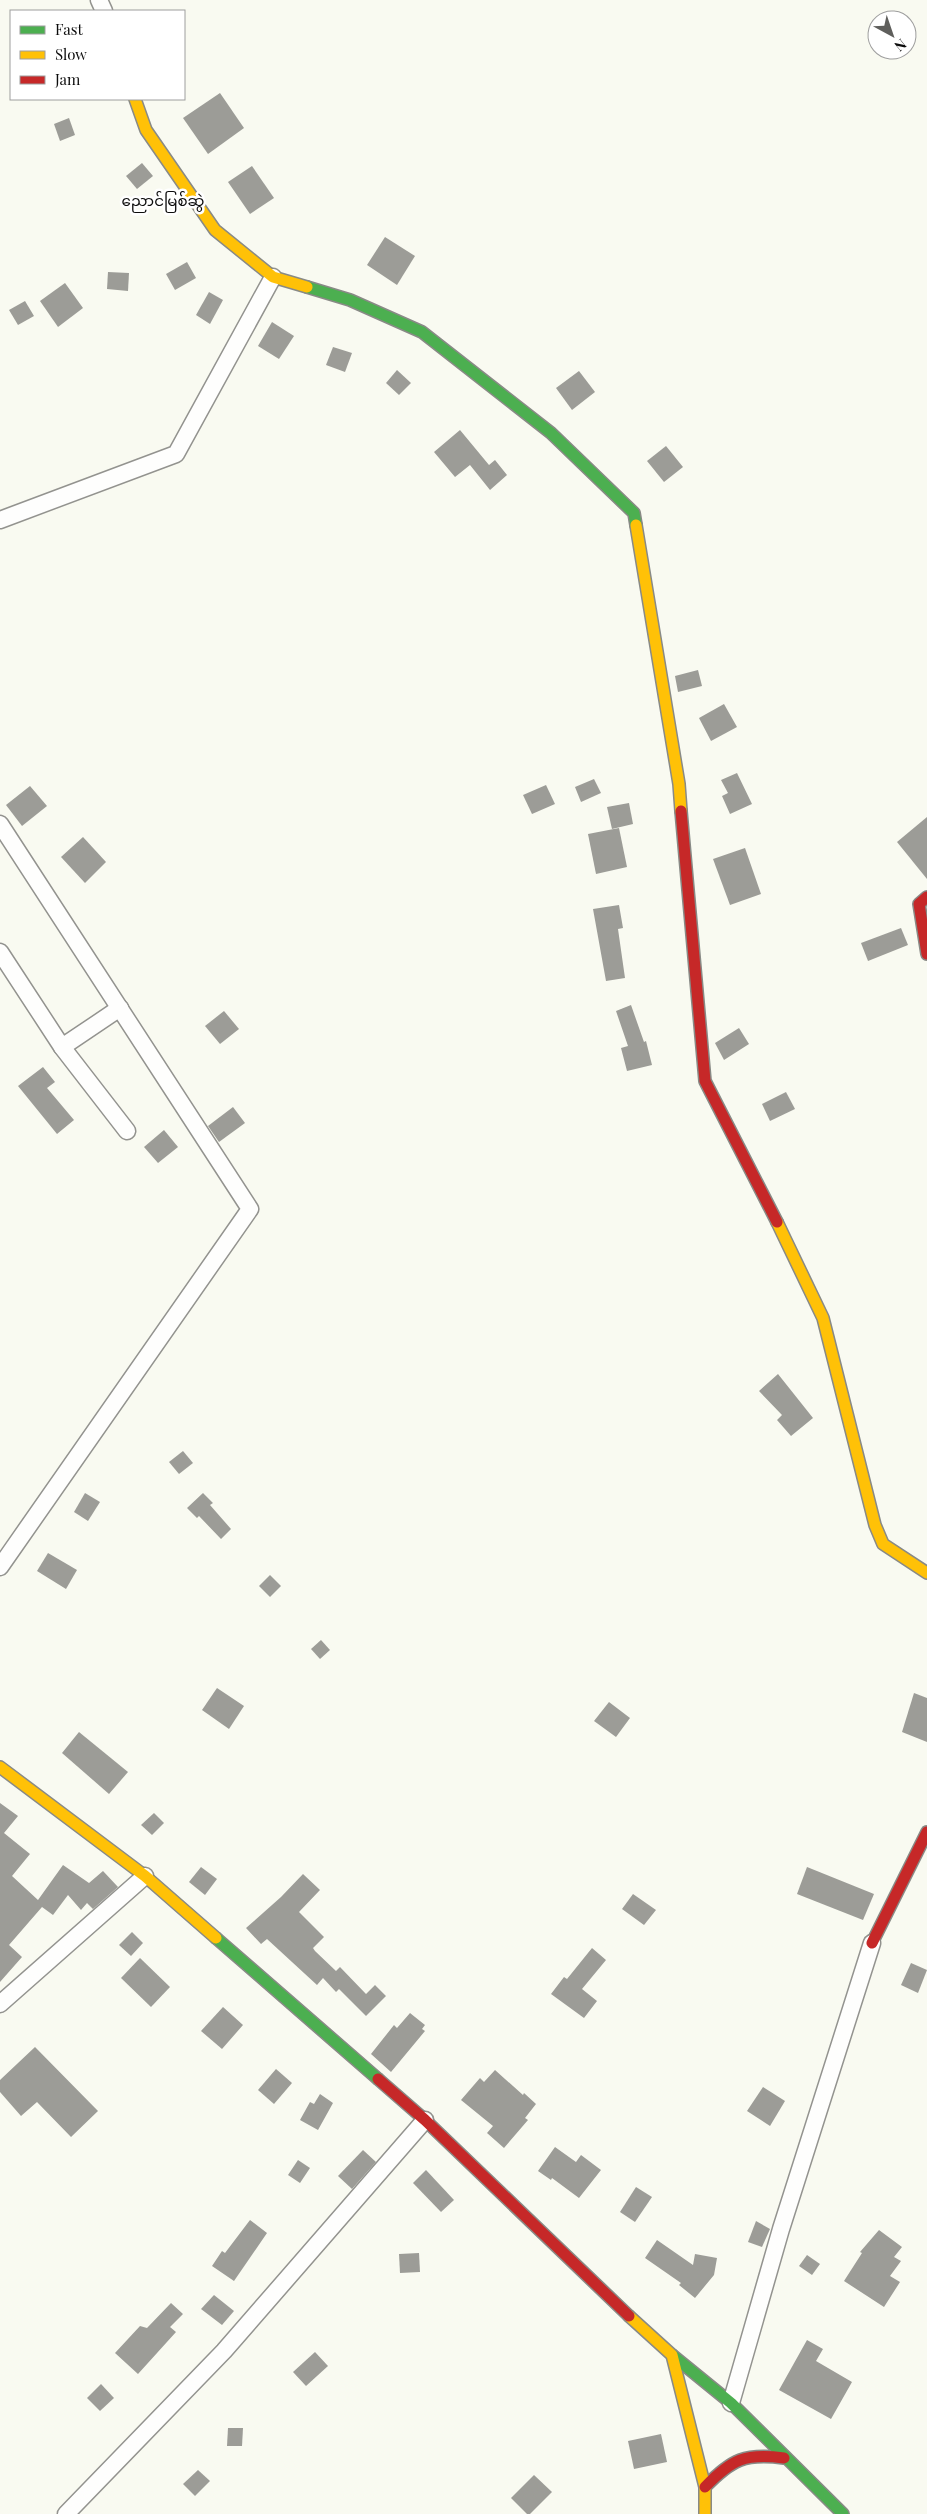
<svg xmlns="http://www.w3.org/2000/svg" width="927" height="2514" viewBox="0 0 927 2514" font-family="'Playfair Display','Noto Sans Myanmar',serif">
<rect width="100%" height="100%" fill="#f9faf1"/>
<g fill="#9c9c97">
<polygon points="220,93 244,128 208,154 183,118"/>
<polygon points="69,118 75,135 60,141 54,124"/>
<polygon points="142,163 153,176 137,189 126,176"/>
<polygon points="252,166 274,198 250,214 228,182"/>
<polygon points="385,237 415,256 397,285 367,265"/>
<polygon points="187,262 196,278 175,290 166,274"/>
<polygon points="108,272 129,273 128,291 107,289"/>
<polygon points="65,283 83,308 58,327 40,301"/>
<polygon points="209,292 223,300 210,324 196,315"/>
<polygon points="25,301 34,316 18,325 9,310"/>
<polygon points="272,322 294,336 279,359 258,346"/>
<polygon points="333,347 352,353 345,372 326,365"/>
<polygon points="397,370 411,383 399,395 386,383"/>
<polygon points="579,371 595,392 572,410 556,388"/>
<polygon points="460,430 489,465 495,460 507,475 490,490 470,465 455,477 434,452"/>
<polygon points="666,446 683,467 664,482 647,461"/>
<polygon points="698,670 702,686 678,692 675,676"/>
<polygon points="724,704 737,727 711,741 699,718"/>
<polygon points="737,773 752,804 730,814 722,796 728,793 721,780"/>
<polygon points="594,779 601,793 581,802 575,787"/>
<polygon points="546,785 555,804 532,814 523,795"/>
<polygon points="30,786 47,806 22,826 6,805"/>
<polygon points="629,803 633,824 612,829 607,807"/>
<polygon points="927,817 927,879 897,842"/>
<polygon points="619,828 627,867 596,874 588,834"/>
<polygon points="83,837 106,862 85,883 61,857"/>
<polygon points="745,848 761,894 730,905 713,859"/>
<polygon points="619,905 623,928 618,929 625,978 606,981 593,909"/>
<polygon points="901,928 908,945 868,961 861,943"/>
<polygon points="631,1005 644,1042 646,1041 652,1065 627,1071 621,1048 628,1046 616,1011"/>
<polygon points="224,1011 239,1029 220,1044 205,1026"/>
<polygon points="739,1028 749,1044 724,1060 715,1043"/>
<polygon points="43,1067 55,1082 47,1088 74,1120 57,1134 18,1086"/>
<polygon points="786,1092 795,1109 770,1121 762,1104"/>
<polygon points="233,1107 245,1123 219,1142 208,1126"/>
<polygon points="164,1130 178,1147 158,1163 144,1147"/>
<polygon points="778,1374 813,1418 791,1436 777,1420 782,1415 759,1391"/>
<polygon points="183,1451 193,1463 179,1474 169,1462"/>
<polygon points="85,1493 100,1502 88,1521 74,1512"/>
<polygon points="203,1493 213,1503 210,1505 231,1529 221,1539 199,1516 197,1518 187,1508"/>
<polygon points="48,1553 77,1570 66,1589 37,1571"/>
<polygon points="270,1575 281,1586 270,1597 259,1586"/>
<polygon points="321,1640 330,1650 320,1659 311,1649"/>
<polygon points="217,1688 244,1706 229,1729 202,1710"/>
<polygon points="914,1693 927,1698 927,1742 902,1732"/>
<polygon points="609,1702 630,1718 616,1737 594,1721"/>
<polygon points="79,1732 128,1772 109,1794 62,1753"/>
<polygon points="0,1803 18,1816 4,1833 30,1854 12,1876 38,1900 63,1865 89,1883 103,1871 118,1887 93,1909 87,1903 81,1910 68,1895 53,1915 42,1907 9,1945 22,1957 0,1982"/>
<polygon points="154,1813 164,1823 152,1835 141,1825"/>
<polygon points="201,1867 217,1879 205,1895 189,1882"/>
<polygon points="807,1867 874,1894 863,1920 797,1894"/>
<polygon points="303,1874 320,1890 299,1912 324,1937 313,1948 315,1951 336,1971 340,1967 366,1994 375,1985 386,1996 366,2016 339,1989 336,1992 323,1978 317,1985 267,1939 261,1944 246,1928 281,1897"/>
<polygon points="633,1894 656,1910 644,1925 622,1909"/>
<polygon points="132,1932 143,1943 131,1956 119,1945"/>
<polygon points="592,1948 606,1960 582,1989 597,2001 584,2018 551,1994 564,1977 567,1979"/>
<polygon points="140,1958 170,1987 151,2007 121,1978"/>
<polygon points="911,1963 927,1970 918,1993 901,1985"/>
<polygon points="223,2007 243,2025 222,2049 201,2031"/>
<polygon points="410,2013 425,2025 422,2029 425,2031 391,2072 371,2054 394,2025 397,2028"/>
<polygon points="35,2047 98,2111 71,2137 37,2102 21,2116 0,2092 0,2080"/>
<polygon points="276,2069 292,2083 274,2104 258,2090"/>
<polygon points="495,2070 523,2095 524,2093 536,2104 525,2118 528,2120 504,2148 487,2133 493,2126 461,2100 480,2078 484,2082"/>
<polygon points="763,2087 785,2101 770,2126 747,2111"/>
<polygon points="320,2094 333,2103 318,2130 300,2120 310,2102 314,2104"/>
<polygon points="555,2147 576,2162 581,2155 601,2170 579,2198 552,2178 551,2180 538,2171"/>
<polygon points="363,2150 376,2162 352,2189 338,2176"/>
<polygon points="298,2160 310,2168 300,2183 288,2175"/>
<polygon points="426,2170 454,2200 441,2212 413,2183"/>
<polygon points="636,2187 652,2197 635,2222 620,2212"/>
<polygon points="250,2220 267,2233 234,2281 212,2266 222,2251 225,2253"/>
<polygon points="756,2221 770,2229 762,2247 748,2242"/>
<polygon points="879,2230 902,2247 894,2257 901,2261 890,2276 900,2282 884,2307 844,2281 862,2253 860,2252"/>
<polygon points="657,2240 693,2265 695,2254 717,2258 714,2275 695,2298 679,2285 681,2283 645,2258"/>
<polygon points="419,2253 420,2272 400,2273 399,2254"/>
<polygon points="807,2255 820,2264 812,2275 799,2266"/>
<polygon points="214,2295 234,2311 222,2325 201,2309"/>
<polygon points="171,2303 183,2314 170,2327 176,2332 138,2374 115,2353 140,2326 147,2328"/>
<polygon points="807,2340 823,2349 816,2361 852,2382 831,2419 779,2390"/>
<polygon points="315,2352 328,2366 306,2386 293,2372"/>
<polygon points="101,2384 114,2398 100,2411 87,2398"/>
<polygon points="228,2428 243,2428 242,2446 227,2446"/>
<polygon points="661,2434 667,2462 634,2469 628,2441"/>
<polygon points="198,2470 210,2481 195,2496 183,2484"/>
<polygon points="534,2475 552,2492 530,2514 527,2514 511,2498"/>
</g>
<g fill="none" stroke-linecap="round" stroke-linejoin="round">
<defs>
<g id="street">
<polyline points="99,0 104,11"/>
<polyline points="0,520 176,454 273,277"/>
<polyline points="0,824 250,1209 0,1567"/>
<polyline points="0,952 62,1047 127,1131"/>
<polyline points="62,1047 120,1008"/>
<polyline points="0,2004 145,1876"/>
<polyline points="731,2403 781,2229 872,1943"/>
<polyline points="66,2514 224,2351 425,2120"/>
</g>
<g id="fast">
<polyline points="307,287 350,300 422,332 551,433 634,513 636,525"/>
<polyline points="216,1938 378,2079"/>
<polyline points="672,2355 731,2403 843,2514"/>
</g>
<g id="slow">
<polyline points="135,99 146,130 215,230 273,277 307,287"/>
<polyline points="636,525 679,784 681,811"/>
<polyline points="777,1222 823,1318 875,1525 883,1544 927,1573"/>
<polyline points="0,1767 145,1876 216,1938"/>
<polyline points="629,2316 672,2355 705,2487 705,2514"/>
</g>
<g id="jam">
<polyline points="681,811 705,1081 777,1222"/>
<polyline points="927,897 919,904 927,954"/>
<polyline points="872,1943 927,1832"/>
<polyline points="378,2079 425,2120 629,2316"/>
<path d="M705 2487C732 2459 745 2453 784 2458"/>
</g>
</defs>
<use href="#street" stroke="#93938f" stroke-width="19"/>
<use href="#fast" stroke="#898a86" stroke-width="14"/>
<use href="#slow" stroke="#898a86" stroke-width="14"/>
<use href="#jam" stroke="#898a86" stroke-width="14"/>
<use href="#street" stroke="#fefefd" stroke-width="16"/>
<use href="#fast" stroke="#4caf50" stroke-width="11"/>
<use href="#slow" stroke="#ffc107" stroke-width="11"/>
<use href="#jam" stroke="#c62828" stroke-width="11"/>
</g>
<g text-anchor="middle" stroke-width="5" stroke-linejoin="round" paint-order="stroke">
<g font-size="15" fill="#0c0c0c" stroke="#fff">
<text x="163" y="206">ညောင်မြစ်ဆွဲ</text>
</g>
</g>
<rect x="10" y="10" width="175" height="90" fill="#ffffff" stroke="#9e9e9e"/>
<rect x="20" y="26" width="25" height="8" fill="#4caf50" stroke="#9e9e9e"/>
<text x="55" y="35" font-size="15" fill="#0c0c0c">Fast</text>
<rect x="20" y="51" width="25" height="8" fill="#ffc107" stroke="#9e9e9e"/>
<text x="55" y="60" font-size="15" fill="#0c0c0c">Slow</text>
<rect x="20" y="76" width="25" height="8" fill="#c62828" stroke="#9e9e9e"/>
<text x="55" y="85" font-size="15" fill="#0c0c0c">Jam</text>
<g transform="translate(892 35) rotate(140)"><circle r="24" fill="#ffffff" stroke="#9e9e9e"/>
<path d="M0-4L9 19L0 12L-9 19Z" fill="#5f5f5c"/>
<text y="-8" font-size="14" font-weight="bold" text-anchor="middle" fill="#0c0c0c">N</text>
</g>
</svg>
